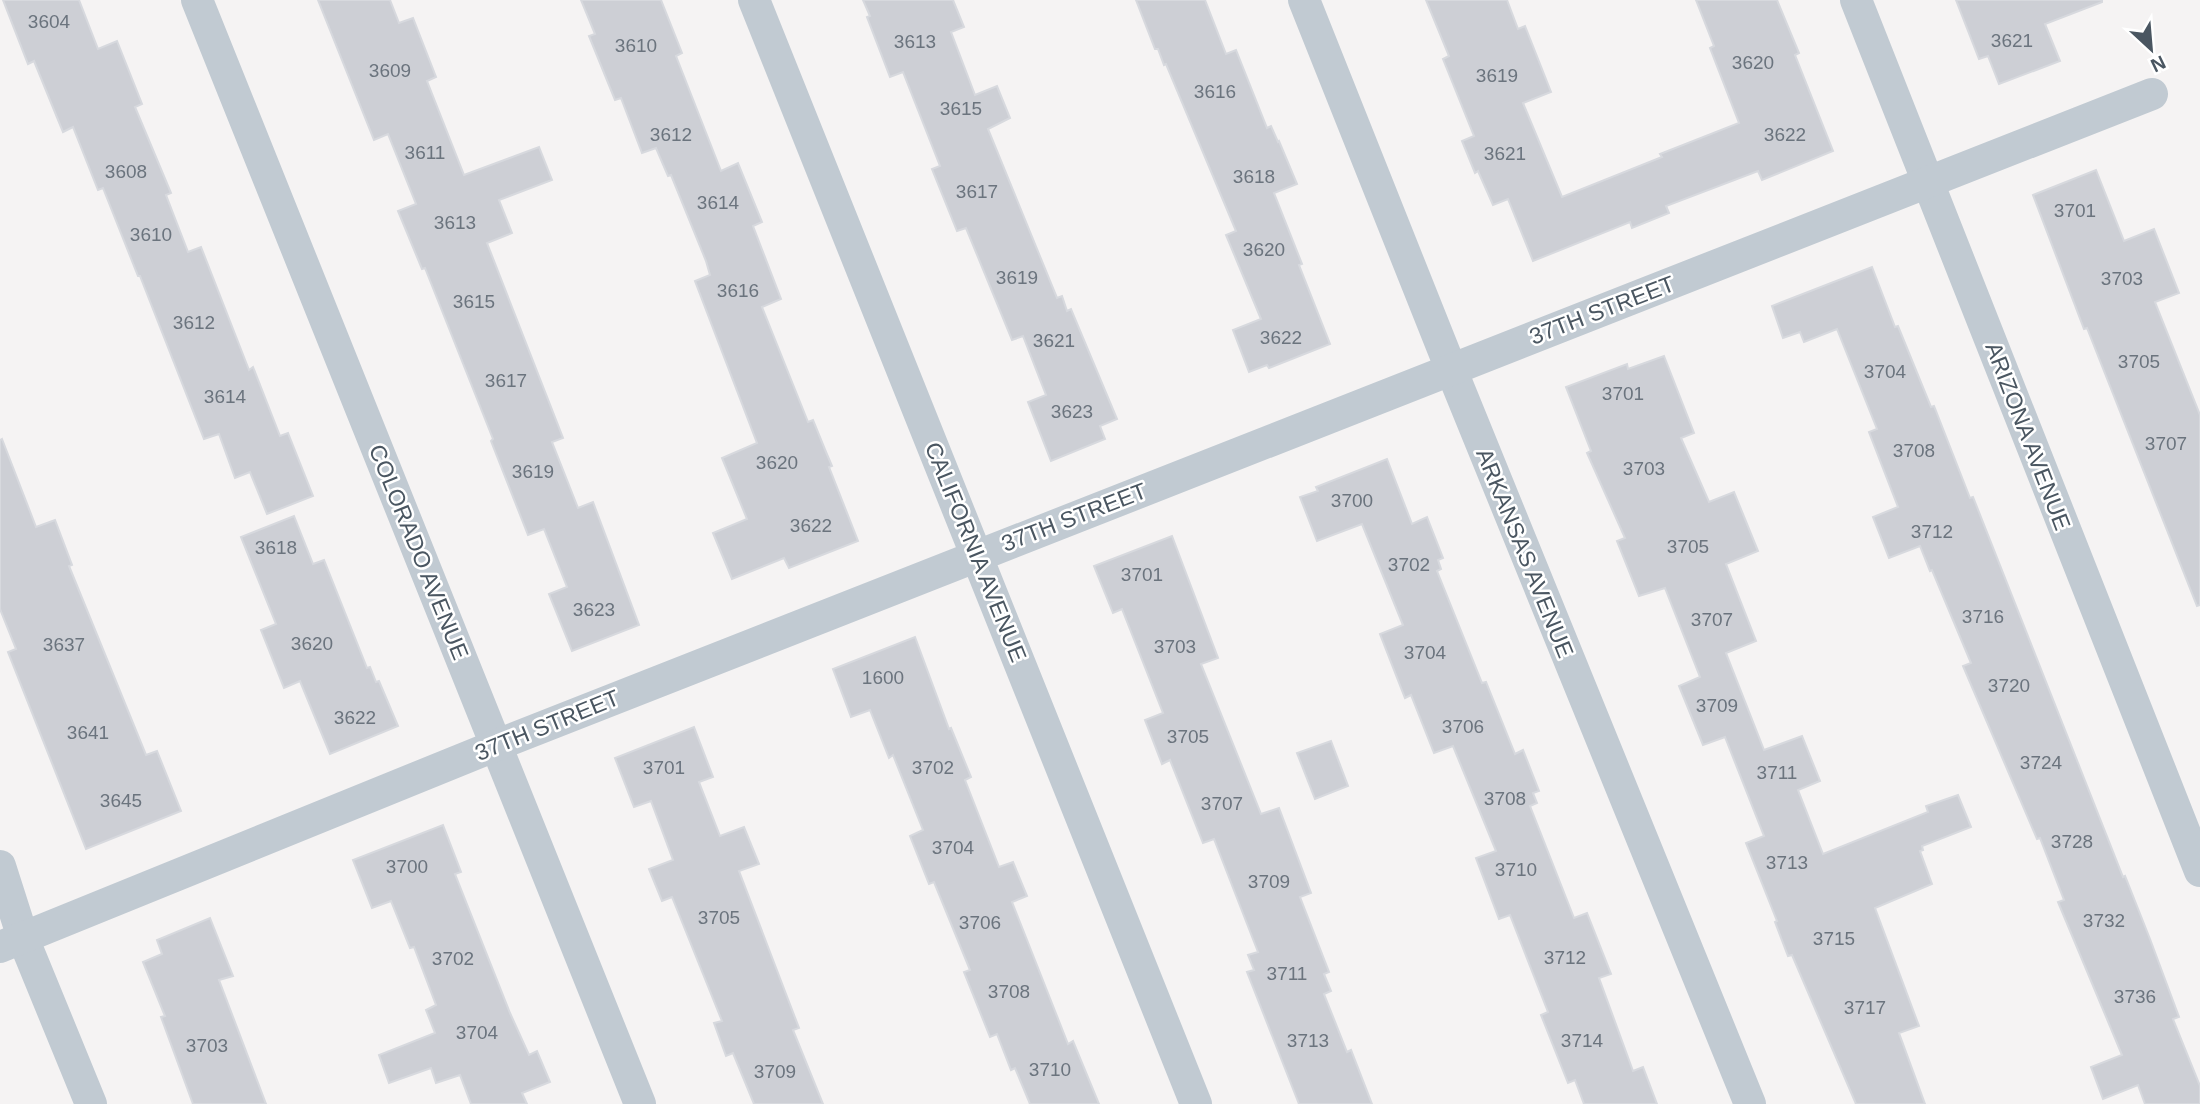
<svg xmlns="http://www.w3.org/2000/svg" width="2200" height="1104" viewBox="0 0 2200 1104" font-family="Helvetica,sans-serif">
<rect width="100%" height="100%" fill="#f5f3f3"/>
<g fill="#cdcfd5" stroke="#d7d9de" stroke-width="2">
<polygon points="3,0 79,0 98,49 117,41 142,104 135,107 171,193 166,195 188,252 201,247 249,370 253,367 280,436 288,433 313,496 267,514 250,472 235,478 219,434 204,439 140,276 138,276 103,188 98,190 73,127 63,132 34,61 28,64"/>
<polygon points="318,0 390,0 399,23 413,18 436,77 427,81 464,175 539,147 552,180 499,200 512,233 487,243 563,438 552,442 578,508 593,502 639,625 572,651 549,594 567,587 544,529 528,535 491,441 493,439 425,268 422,269 398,211 416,204 388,134 374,140"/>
<polygon points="581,0 661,0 682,53 676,56 721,171 738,163 762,222 753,226 781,299 762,307 808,422 813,420 826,452 832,466 829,467 858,541 789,568 784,558 732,579 713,533 747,519 722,458 757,443 695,281 710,275 706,261 671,175 668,176 656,148 642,153 621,98 615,100 589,36 595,34"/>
<polygon points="863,0 953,0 964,27 951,32 975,95 997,86 1010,118 988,129 1057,298 1062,296 1067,311 1071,309 1117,419 1100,426 1105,439 1051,461 1028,402 1046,395 1023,336 1012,340 966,228 957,231 932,169 940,166 903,72 890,77 867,17 870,16"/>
<polygon points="1136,0 1205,0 1226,54 1236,50 1267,128 1271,126 1278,142 1279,141 1297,184 1274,193 1302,264 1299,265 1330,344 1269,368 1267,365 1249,372 1233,330 1261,319 1226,235 1236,231 1166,64 1164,65 1158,49 1155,49"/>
<polygon points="1426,0 1507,0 1518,29 1525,26 1551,92 1523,103 1562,197 1662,157 1660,154 1739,123 1710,48 1714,46 1696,0 1777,0 1799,53 1795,55 1833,151 1762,180 1758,171 1666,206 1669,213 1632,228 1630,222 1533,261 1508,199 1493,205 1478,171 1475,173 1462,141 1474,136 1443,59 1449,56"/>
<polygon points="1956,0 2102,0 2102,2 2045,24 2060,61 1999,84 1988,56 1979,59"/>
<polygon points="2096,170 2124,241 2154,229 2179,293 2155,302 2200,415 2200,605 2197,606 2087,328 2084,329 2033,195"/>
<polygon points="1872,267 1895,327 1898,326 1931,407 1934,406 1970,498 1973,497 2123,877 2125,876 2150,939 2179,1017 2173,1019 2200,1086 2200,1104 2145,1104 2138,1085 2103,1099 2091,1067 2122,1055 2058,902 2064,900 2040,838 2037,839 1963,666 1971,663 1932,570 1930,571 1920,546 1889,558 1873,517 1898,507 1869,432 1877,429 1837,329 1804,342 1800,332 1783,338 1772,306"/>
<polygon points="1664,356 1694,433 1681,438 1709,502 1734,492 1758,551 1726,564 1756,641 1726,653 1764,750 1802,736 1820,781 1798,790 1823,854 1928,812 1926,806 1958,795 1971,827 1922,846 1923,850 1920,851 1932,884 1875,908 1919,1026 1899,1033 1925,1104 1856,1104 1792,955 1788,956 1775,922 1777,921 1746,843 1764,836 1725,737 1703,745 1679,686 1700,677 1665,588 1639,596 1617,541 1625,538 1587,453 1591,451 1566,387 1627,364 1628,369"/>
<polygon points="2,439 36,527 55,520 72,565 69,566 146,755 157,751 181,811 86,849 8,652 16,649 0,609 0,440"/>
<polygon points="1387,459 1412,524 1427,517 1443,558 1438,560 1441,569 1437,571 1482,683 1486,682 1515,754 1523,750 1539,791 1533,793 1537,803 1530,806 1574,918 1587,913 1611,974 1599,978 1633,1071 1643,1067 1657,1104 1584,1104 1575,1080 1568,1083 1541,1015 1548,1012 1510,915 1499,919 1476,858 1496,851 1453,746 1434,753 1411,695 1405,698 1380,634 1403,625 1362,524 1317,541 1300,497 1318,491 1316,487"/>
<polygon points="294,516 313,564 324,560 367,668 370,667 376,682 379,681 398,726 330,754 300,681 284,688 261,630 276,624 241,537"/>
<polygon points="1172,536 1218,658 1201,664 1261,814 1279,808 1311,893 1300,897 1329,972 1324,974 1331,991 1324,994 1347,1052 1351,1050 1372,1104 1299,1104 1247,972 1254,970 1248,955 1258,952 1214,839 1203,843 1170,760 1162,764 1145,720 1163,713 1122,609 1113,613 1094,566"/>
<polygon points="915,637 949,729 951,728 971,777 965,780 999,867 1013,862 1027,896 1012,902 1068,1044 1073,1041 1099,1104 1030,1104 1015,1068 1011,1070 997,1034 990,1037 964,972 970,970 934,882 929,884 910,836 923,830 893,755 889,758 870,710 851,717 833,669"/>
<polygon points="694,727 713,777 699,782 720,836 744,827 759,864 739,871 799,1028 793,1030 823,1104 754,1104 733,1053 726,1056 714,1023 722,1021 672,897 662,901 649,869 673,860 651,801 634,807 615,758"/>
<polygon points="1331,741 1348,786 1315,799 1297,753"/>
<polygon points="443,825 461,872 455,874 510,1013 529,1055 537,1051 550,1082 522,1093 527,1104 471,1104 460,1075 436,1083 431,1068 389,1083 379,1055 435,1033 426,1010 436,1005 414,947 410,948 391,901 372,908 353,860"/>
<polygon points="210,918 233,976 219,980 266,1104 193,1104 161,1017 165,1016 143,962 162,954 157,940"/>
</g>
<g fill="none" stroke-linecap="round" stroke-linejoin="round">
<g stroke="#c1cad2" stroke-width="32">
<polyline points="197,0 640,1104"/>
<polyline points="754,0 1196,1104"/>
<polyline points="1304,0 1451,369 1750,1104"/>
<polyline points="1856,0 2200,871"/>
<polyline points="0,866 23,938 91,1104"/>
<polyline points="0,947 497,745 2152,94"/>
</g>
</g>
<g text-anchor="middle" stroke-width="5" stroke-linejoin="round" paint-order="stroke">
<g font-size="19" fill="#6b747e">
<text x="49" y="28">3604</text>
<text x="2012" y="47">3621</text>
<text x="915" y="48">3613</text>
<text x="636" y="52">3610</text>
<text x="1753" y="69">3620</text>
<text x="390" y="77">3609</text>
<text x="1497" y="82">3619</text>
<text x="1215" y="98">3616</text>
<text x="961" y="115">3615</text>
<text x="671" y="141">3612</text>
<text x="1785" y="141">3622</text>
<text x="425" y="159">3611</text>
<text x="1505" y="160">3621</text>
<text x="126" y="178">3608</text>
<text x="1254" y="183">3618</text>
<text x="977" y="198">3617</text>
<text x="718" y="209">3614</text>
<text x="2075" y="217">3701</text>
<text x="455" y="229">3613</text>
<text x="151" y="241">3610</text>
<text x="1264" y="256">3620</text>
<text x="1017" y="284">3619</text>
<text x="2122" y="285">3703</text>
<text x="738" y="297">3616</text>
<text x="474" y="308">3615</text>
<text x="194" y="329">3612</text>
<text x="1281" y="344">3622</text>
<text x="1054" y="347">3621</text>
<text x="2139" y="368">3705</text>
<text x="1885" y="378">3704</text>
<text x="506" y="387">3617</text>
<text x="1623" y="400">3701</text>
<text x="225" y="403">3614</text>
<text x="1072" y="418">3623</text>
<text x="2166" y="450">3707</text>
<text x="1914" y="457">3708</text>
<text x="777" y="469">3620</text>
<text x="1644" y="475">3703</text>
<text x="533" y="478">3619</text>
<text x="1352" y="507">3700</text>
<text x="811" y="532">3622</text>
<text x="1932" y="538">3712</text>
<text x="1688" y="553">3705</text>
<text x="276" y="554">3618</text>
<text x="1409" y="571">3702</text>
<text x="1142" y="581">3701</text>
<text x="594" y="616">3623</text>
<text x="1983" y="623">3716</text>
<text x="1712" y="626">3707</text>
<text x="312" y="650">3620</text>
<text x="64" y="651">3637</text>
<text x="1175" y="653">3703</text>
<text x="1425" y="659">3704</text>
<text x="883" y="684">1600</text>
<text x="2009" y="692">3720</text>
<text x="1717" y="712">3709</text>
<text x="355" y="724">3622</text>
<text x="1463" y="733">3706</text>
<text x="88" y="739">3641</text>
<text x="1188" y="743">3705</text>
<text x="2041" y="769">3724</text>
<text x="664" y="774">3701</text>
<text x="933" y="774">3702</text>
<text x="1777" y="779">3711</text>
<text x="1505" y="805">3708</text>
<text x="121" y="807">3645</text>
<text x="1222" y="810">3707</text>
<text x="2072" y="848">3728</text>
<text x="953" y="854">3704</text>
<text x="1787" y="869">3713</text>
<text x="407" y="873">3700</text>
<text x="1516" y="876">3710</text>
<text x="1269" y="888">3709</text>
<text x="719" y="924">3705</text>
<text x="2104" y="927">3732</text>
<text x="980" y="929">3706</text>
<text x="1834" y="945">3715</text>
<text x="1565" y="964">3712</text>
<text x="453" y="965">3702</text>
<text x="1287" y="980">3711</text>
<text x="1009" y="998">3708</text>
<text x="2135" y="1003">3736</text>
<text x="1865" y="1014">3717</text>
<text x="477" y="1039">3704</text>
<text x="1308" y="1047">3713</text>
<text x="1582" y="1047">3714</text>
<text x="207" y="1052">3703</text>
<text x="1050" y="1076">3710</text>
<text x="775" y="1078">3709</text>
</g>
<g font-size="23" fill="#4a5661" stroke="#fff">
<text transform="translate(1602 310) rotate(-21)" y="8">37TH STREET</text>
<text transform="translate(2028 436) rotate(69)" y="8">ARIZONA AVENUE</text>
<text transform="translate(1074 517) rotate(-21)" y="8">37TH STREET</text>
<text transform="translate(419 552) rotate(68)" y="8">COLORADO AVENUE</text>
<text transform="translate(976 552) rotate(68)" y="8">CALIFORNIA AVENUE</text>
<text transform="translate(1525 553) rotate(68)" y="8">ARKANSAS AVENUE</text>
<text transform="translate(547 725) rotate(-22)" y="8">37TH STREET</text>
</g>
</g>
<g transform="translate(2151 49) rotate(154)" stroke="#ffffff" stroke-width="5" paint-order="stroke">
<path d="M0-5L12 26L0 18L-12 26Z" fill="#4a5661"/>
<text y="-10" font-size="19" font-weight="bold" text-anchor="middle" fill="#4a5661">N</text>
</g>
</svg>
